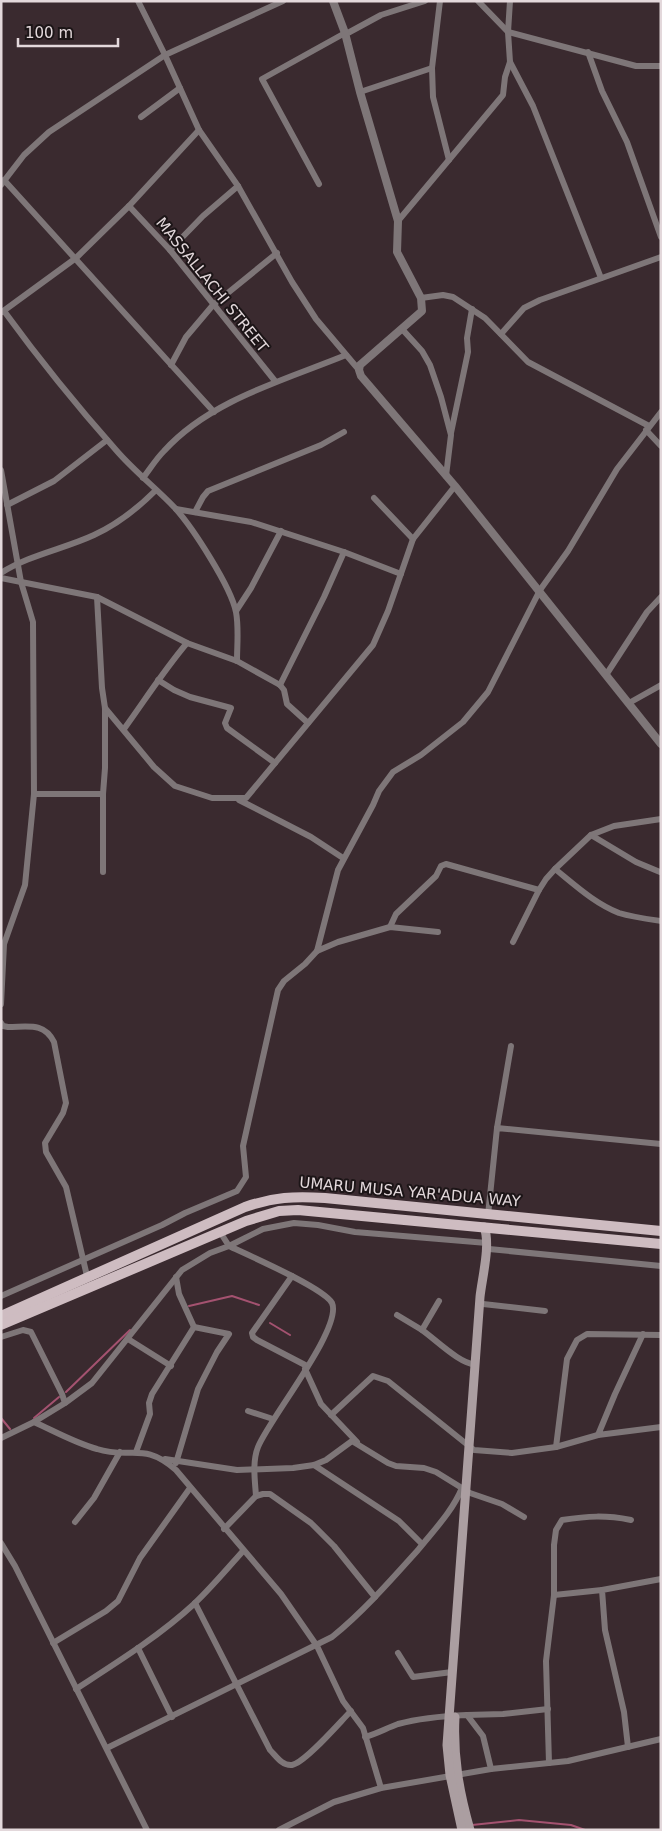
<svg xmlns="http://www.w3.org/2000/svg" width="662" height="1831" viewBox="0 0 662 1831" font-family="'DejaVu Sans',sans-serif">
<rect width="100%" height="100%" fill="#3a2a2f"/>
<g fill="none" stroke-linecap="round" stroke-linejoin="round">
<g stroke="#a45270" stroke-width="2">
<polyline points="189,1306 232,1296 259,1305"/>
<polyline points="270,1323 290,1335"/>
<polyline points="66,1392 130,1330"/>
<polyline points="1,1418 10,1429"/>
<polyline points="34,1418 59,1397"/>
<polyline points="472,1825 519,1820 571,1825 585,1830"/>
</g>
<g stroke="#7e7678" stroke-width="6">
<polyline points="138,1 165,55 199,130 238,186 292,282 316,319 359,370"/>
<polyline points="440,1 432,68 433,97 449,160"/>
<polyline points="478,1 508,32 636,66 661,66"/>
<polyline points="346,34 381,15 425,1"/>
<polyline points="588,52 602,91 627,142 661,237"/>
<polyline points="510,62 533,106 601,278"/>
<polyline points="360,92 432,68"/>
<polyline points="141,117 180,88"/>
<polyline points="4,180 214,412"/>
<polyline points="319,184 262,79 345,33"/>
<polyline points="1,185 24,155 49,132 165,55 283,1"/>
<polyline points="129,206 170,250 275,381"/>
<polyline points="398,221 503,95 505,77 510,62 508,32 510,1"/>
<polyline points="170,250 203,216 238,186"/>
<polyline points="421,298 443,295 453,297 485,318 528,362 649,426"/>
<path d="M4 311C39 359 77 406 116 450 134 471 156 488 175 508 193 528 231 587 236 612 239 628 237 645 237 661"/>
<polyline points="2,312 76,258 129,206 199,130"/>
<polyline points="402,329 422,351 430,365 441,397 451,435 446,476"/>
<polyline points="501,334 524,308 540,300 661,257"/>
<polyline points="171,365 186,337 213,305 277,253"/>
<polyline points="646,430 661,446"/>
<polyline points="451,433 468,352 467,338 472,309"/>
<polyline points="1,470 21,582 33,622 34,794 25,885 4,944 1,1004"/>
<path d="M143 478C150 469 156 459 164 451 210 400 285 380 346 355"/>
<polyline points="374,498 413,539"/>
<polyline points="7,505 54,481 107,440"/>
<polyline points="176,509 251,522 344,552 401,574"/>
<polyline points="195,512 203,497 208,491 321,445 344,432"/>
<path d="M1 573C29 555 64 549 94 535 118 524 138 508 156 490"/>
<polyline points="1,578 97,597 187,643 237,661 280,685 284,690 287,704 308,723"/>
<polyline points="97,597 102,688 105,708 105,768 103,794 103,872"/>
<polyline points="236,611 251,588 281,531"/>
<polyline points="606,675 647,612 661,597"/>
<polyline points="158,680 174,690 190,697 231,708 225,723 227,728 275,763"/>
<polyline points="280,685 324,597 344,552"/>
<polyline points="629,703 661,685"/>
<polyline points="105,708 154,767 175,786 212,798 246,798 373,645 388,611 413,539 455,486"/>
<path d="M124 729C145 700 164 670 187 643"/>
<polyline points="34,794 103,794"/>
<polyline points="239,800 311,837 343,858"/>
<polyline points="591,835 636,862 660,872"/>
<path d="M555 869C575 885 594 903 619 913 632 917 647 919 661 921"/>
<polyline points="390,927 396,914 436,876 441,866 446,864 539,890"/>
<polyline points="513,942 539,890 546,879 555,869 591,835 614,826 661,819"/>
<polyline points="317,951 338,942 390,927 438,932"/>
<path d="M1 1023 3 1026 8 1027C28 1027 44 1022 54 1042L66 1103 63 1113 45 1143 46 1152 66 1187 87 1276"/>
<polyline points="497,1128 511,1046"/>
<polyline points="488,1215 497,1128 661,1144"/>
<polyline points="489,1249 661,1266"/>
<polyline points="292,1276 252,1333 253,1337 257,1340 307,1366"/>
<polyline points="176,1277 179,1294 194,1327"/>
<polyline points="1,1296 162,1225 185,1213 237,1191 246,1177 243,1146 278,990 284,981 305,964 317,951 338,870 373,805 379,791 393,772 421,755 463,722 488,692 540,590 568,551 617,469 661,412"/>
<path d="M439 1301 422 1330C435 1339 462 1366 476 1364"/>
<polyline points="483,1304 545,1311"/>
<polyline points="397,1315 422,1330"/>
<polyline points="643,1334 615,1394 598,1435 661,1427"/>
<polyline points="1,1337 23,1330 31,1332 62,1394 65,1403"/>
<polyline points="128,1339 171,1366"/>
<polyline points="305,1369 321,1404 357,1442"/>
<polyline points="248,1411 273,1419"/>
<polyline points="331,1415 373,1376 388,1381 474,1450 512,1453 556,1447 598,1435"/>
<path d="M34 1422C54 1431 75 1443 97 1449 131 1460 143 1441 176 1470L281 1594 317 1646 343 1701 363 1728 381 1788"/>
<polyline points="1,1438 34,1422 65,1403 92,1383 182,1270 210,1253 229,1246 220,1232"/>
<polyline points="556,1447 567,1359 577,1340 587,1334 661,1335"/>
<polyline points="136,1452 150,1414 149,1403 152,1394 194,1327"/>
<polyline points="165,1459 237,1470 293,1468 314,1465 326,1460 352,1441 388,1463 396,1466 424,1468 436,1472 470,1493 502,1504 524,1517"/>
<polyline points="176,1463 198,1389 217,1352 229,1334 194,1327"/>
<polyline points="314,1465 399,1521 422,1544"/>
<path d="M256 1496C255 1481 252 1462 258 1447 269 1419 343 1328 332 1303 324 1288 248 1255 229 1246L263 1229 294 1223 318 1225 355 1232 487 1243"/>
<polyline points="75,1522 94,1498 120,1452"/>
<polyline points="224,1529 256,1496 263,1494 270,1494 311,1523 334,1546 375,1597"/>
<polyline points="1,1543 15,1566 147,1830"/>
<polyline points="554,1595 602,1590"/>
<path d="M195 1603 270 1750C276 1756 282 1766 292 1765 305 1763 340 1722 351 1711"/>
<polyline points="53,1643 106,1611 118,1601 140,1558 190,1488"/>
<polyline points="138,1648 172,1717"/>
<polyline points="398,1653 413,1677 452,1672"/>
<path d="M76 1689C116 1663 158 1637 194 1604 211 1588 227 1569 243 1551"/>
<polyline points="467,1715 503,1714 548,1709"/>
<polyline points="628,1747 624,1712 605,1630 602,1590 661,1579"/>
<path d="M107 1748 332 1637C364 1611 391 1580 418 1550 434 1530 452 1512 462 1488"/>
<path d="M549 1763 546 1661 554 1595V1545L556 1530 562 1520C588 1516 605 1515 631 1520"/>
<polyline points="491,1769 568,1761 661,1739"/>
<path d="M279 1830 334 1802 381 1788 491 1769 483 1736 467 1715C444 1716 420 1718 398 1724 387 1728 376 1734 365 1737"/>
</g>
<polyline stroke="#7e7678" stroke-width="8" points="333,1 345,33 360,92 398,221 397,252 421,298 422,311 360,365 359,370 361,376 455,486 661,744"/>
<g stroke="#ab9ea1" stroke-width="9">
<path d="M455 1717C453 1757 459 1791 470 1830"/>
<path d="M462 1830 450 1775 447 1745 480 1297C482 1278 491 1244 484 1227"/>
</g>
<g stroke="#cebcc1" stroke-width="10">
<path d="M1 1316 245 1207C274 1197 294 1196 325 1198L661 1231"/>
<polyline points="1,1325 246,1221 279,1211 298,1210 661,1244"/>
</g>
</g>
<g text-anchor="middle" stroke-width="4" stroke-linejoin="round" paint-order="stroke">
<g font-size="15" fill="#e3d8db" stroke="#1c1517">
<text transform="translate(212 285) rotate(51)" y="5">MASSALLACHI STREET</text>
<text transform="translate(410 1192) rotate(5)" y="5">UMARU MUSA YAR'ADUA WAY</text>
</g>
</g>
<rect width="662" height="1831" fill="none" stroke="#e3d8db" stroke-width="5"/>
<path d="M18 38v8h100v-8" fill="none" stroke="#e3d8db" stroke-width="2.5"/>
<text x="25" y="38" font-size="15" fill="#e3d8db" stroke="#1c1517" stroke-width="4" paint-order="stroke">100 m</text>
</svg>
